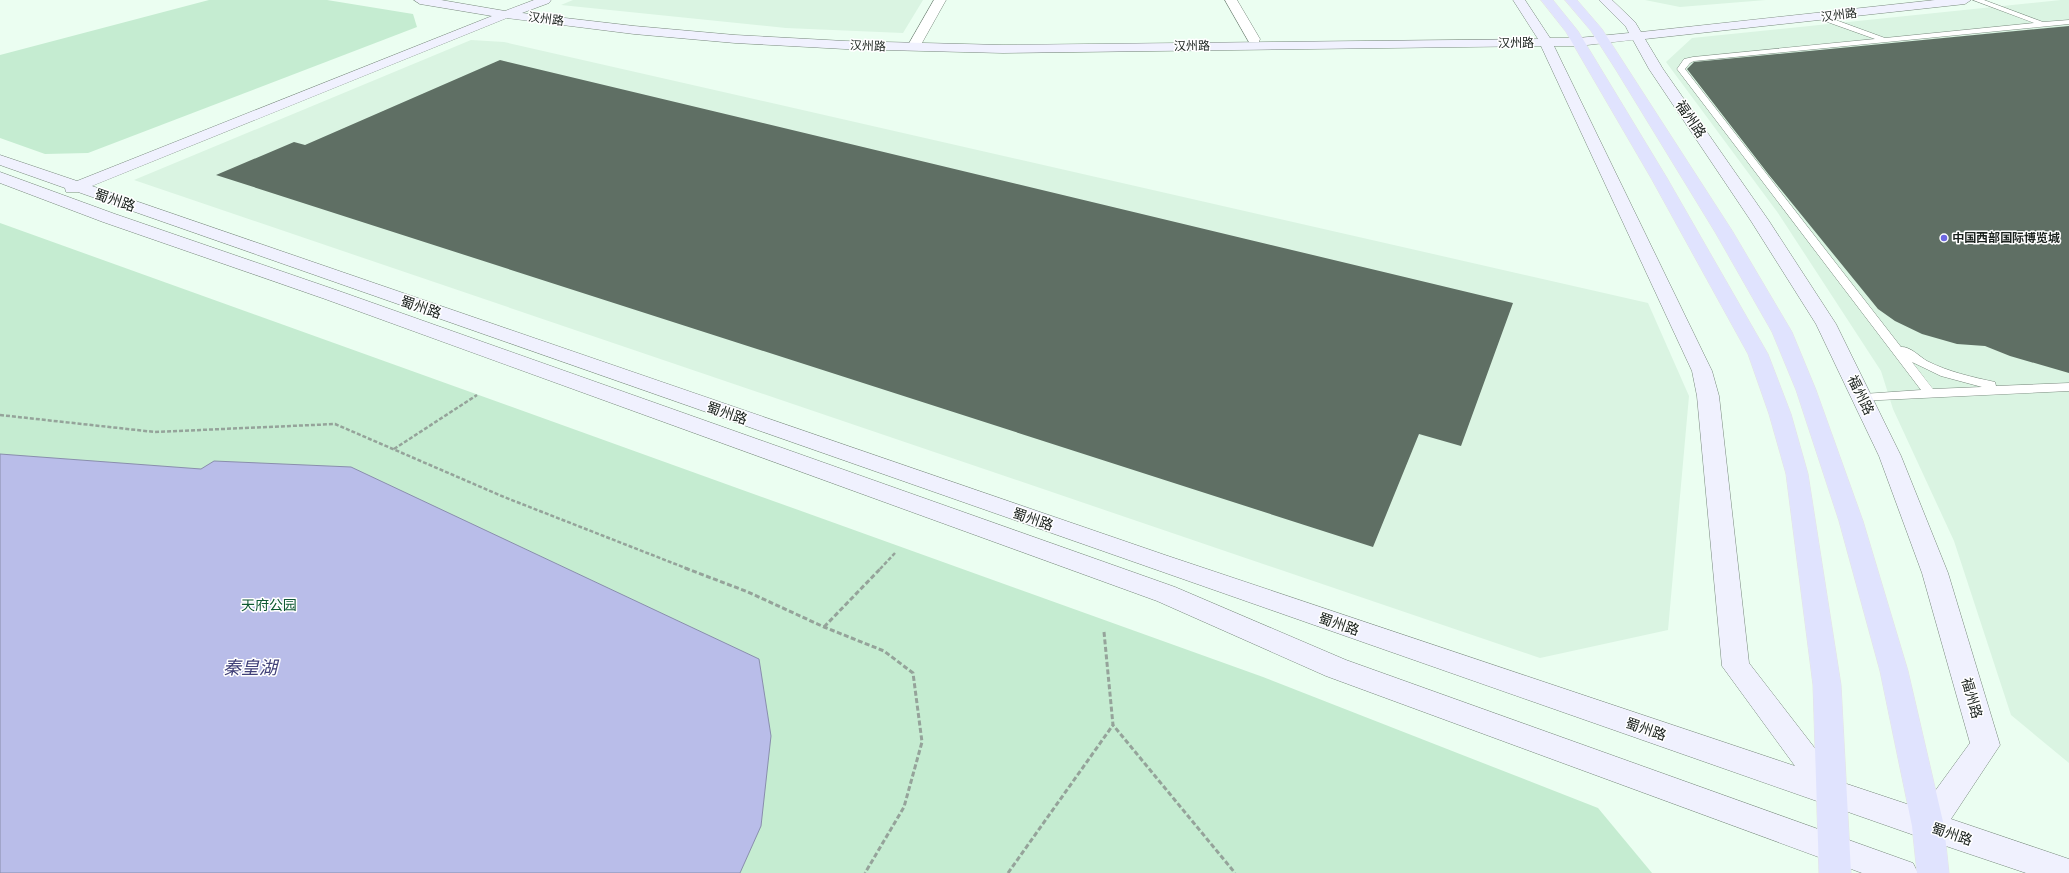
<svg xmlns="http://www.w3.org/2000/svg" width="2069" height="873" viewBox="0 0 2069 873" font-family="'Titillium Web','Noto Sans SC',sans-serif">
<rect width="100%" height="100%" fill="#ebfef1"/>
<g fill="#daf4e2">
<polygon points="573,0 923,0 903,33 786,28 561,5"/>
<polygon points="1645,0 1766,0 1680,7"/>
<polygon points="2061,0 2069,0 2069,763 2011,715 1954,541 1893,409 1881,371 1778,213 1666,62 1692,38"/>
<polygon points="471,40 504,42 1648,303 1689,396 1668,630 1540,658 134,180"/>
</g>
<g fill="#c5ecd1">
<polygon points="209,0 327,0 413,14 417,27 88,153 45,154 0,138 0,55"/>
<polygon points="0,223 1263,677 1598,808 1652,873 0,873"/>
</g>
<polygon fill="#b9bde9" stroke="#898eac" points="0,454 201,469 214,461 351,467 759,659 771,736 761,826 740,873 0,873"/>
<g fill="#5f6f64">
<polygon points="2069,26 2069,373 2010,356 1985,346 1957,344 1922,334 1895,321 1878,309 1769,175 1687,69 1694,62"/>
<polygon points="500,60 1513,303 1461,446 1419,434 1373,547 216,175 294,142 305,145"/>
</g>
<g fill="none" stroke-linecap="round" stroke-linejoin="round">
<defs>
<path id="lane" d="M1973 0H1984L2043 22 2069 20V24L1694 61 1690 63 1685 69 1901 347C1910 346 1920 357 1927 361 1949 372 1972 377 1995 382L1996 386 2069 383V391L1859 401 1857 398 1859 395 1863 394 1921 390 1677 69 1684 59 1693 57 1875 39 1819 19 1818 17 1822 15 1885 38 2034 23ZM1912 362 1941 376 1982 387 1933 389Z"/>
<g id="street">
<polygon points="934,0 946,0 918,50 908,50 907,47"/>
<polygon points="1225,0 1237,0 1260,39 1259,42 1249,42"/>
</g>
<g id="secondary">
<path d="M414 0H441L505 11 534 0H551L549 3 522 13 634 26 735 35 845 41 1003 45 1538 39 1513 0H1525L1550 38H1578L1629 33 1626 27 1599 0H1612L1635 22 1641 32 1935 0H1971L1965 4 1645 39 1663 69 1769 221 1836 324 1901 456 1948 573 2000 745 1951 819 2069 859V873H2026L1928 840 78 192H66L65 188 0 165V155L77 181 492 16 420 4ZM507 18 634 34 735 43 845 49 1003 53 1541 46 1692 371 1697 396 1722 666 1795 766 1165 555 92 186ZM1633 40 1649 69 1751 221 1816 324 1879 456 1922 573 1970 743 1922 809 1841 782 1749 663 1719 396 1712 371 1554 46H1578Z"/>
<polygon points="0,172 115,214 339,291 1175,587 1346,660 1913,863 1918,873 1862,873 1326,676 1157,601 325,299 103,222 0,183"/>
</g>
<g id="primary">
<polygon points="1541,0 1553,0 1578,31 1667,178 1768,354 1791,414 1808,474 1841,685 1851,873 1819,873 1813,685 1786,474 1769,414 1748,354 1651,178 1566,32"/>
<polygon points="1565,0 1577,0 1602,29 1733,232 1792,332 1816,390 1863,521 1908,671 1944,826 1949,873 1917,873 1912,826 1880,671 1839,521 1796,390 1772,332 1715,232 1616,70 1591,31"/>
</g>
</defs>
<use href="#lane" stroke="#78897d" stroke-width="1"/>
<use href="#street" stroke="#78897d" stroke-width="1"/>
<use href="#secondary" stroke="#78897d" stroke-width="1"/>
<use href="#primary" stroke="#e4e4e4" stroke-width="1"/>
<g stroke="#95a39a" stroke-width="2.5" stroke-dasharray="4 2" stroke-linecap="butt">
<polyline points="0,415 155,432 335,424 504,497 688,569"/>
<polyline points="394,449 477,395"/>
<polyline points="880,569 895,553"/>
</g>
<g stroke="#95a39a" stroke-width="3" stroke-dasharray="5 2.5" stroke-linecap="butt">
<polyline points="685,568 748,592 824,627 884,651 913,673 922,742 904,807 865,873"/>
<polyline points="824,627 881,568"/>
<polyline points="1104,632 1113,725 1235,873"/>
<polyline points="1008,873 1113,725"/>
</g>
<use href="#lane" fill="#fff" fill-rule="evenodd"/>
<use href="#street" fill="#fff" fill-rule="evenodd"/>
<use href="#secondary" fill="#f0f1fe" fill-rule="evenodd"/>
<use href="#primary" fill="#e0e3fe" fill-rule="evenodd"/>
</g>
<circle fill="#6d67e1" stroke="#fff" stroke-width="1.5" cx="1944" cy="238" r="4"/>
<g text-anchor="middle" stroke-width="3" stroke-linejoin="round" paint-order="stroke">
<g font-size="12" fill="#1a211d" stroke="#fff">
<text transform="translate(1839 15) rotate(-7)" y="4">汉州路</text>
<text transform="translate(546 19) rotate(7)" y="4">汉州路</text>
<text x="1516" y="47">汉州路</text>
<text transform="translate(868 46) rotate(2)" y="4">汉州路</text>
<text transform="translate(1192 46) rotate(-1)" y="4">汉州路</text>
</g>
<g font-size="12" font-weight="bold" fill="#1a211d" stroke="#fff" text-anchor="start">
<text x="1952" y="242">中国西部国际博览城</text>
</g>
<g font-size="14" fill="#1a211d" stroke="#fff">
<text transform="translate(1691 119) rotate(56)" y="5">福州路</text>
<text transform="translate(115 200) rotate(19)" y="5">蜀州路</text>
<text transform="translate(421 307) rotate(19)" y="5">蜀州路</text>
<text transform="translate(1861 395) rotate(64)" y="5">福州路</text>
<text transform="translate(727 413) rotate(19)" y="5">蜀州路</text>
<text transform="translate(1033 519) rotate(19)" y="5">蜀州路</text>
<text transform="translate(1339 624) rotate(19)" y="5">蜀州路</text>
<text transform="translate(1972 698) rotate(74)" y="5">福州路</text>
<text transform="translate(1646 729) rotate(19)" y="5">蜀州路</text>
<text transform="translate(1952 834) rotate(19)" y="5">蜀州路</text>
</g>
<g font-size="14" fill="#0e5833" stroke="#fff">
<text x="269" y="610">天府公园</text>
</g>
<g font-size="18" font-style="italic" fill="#404078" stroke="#fff">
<text x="250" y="674">秦皇湖</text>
</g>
</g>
</svg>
